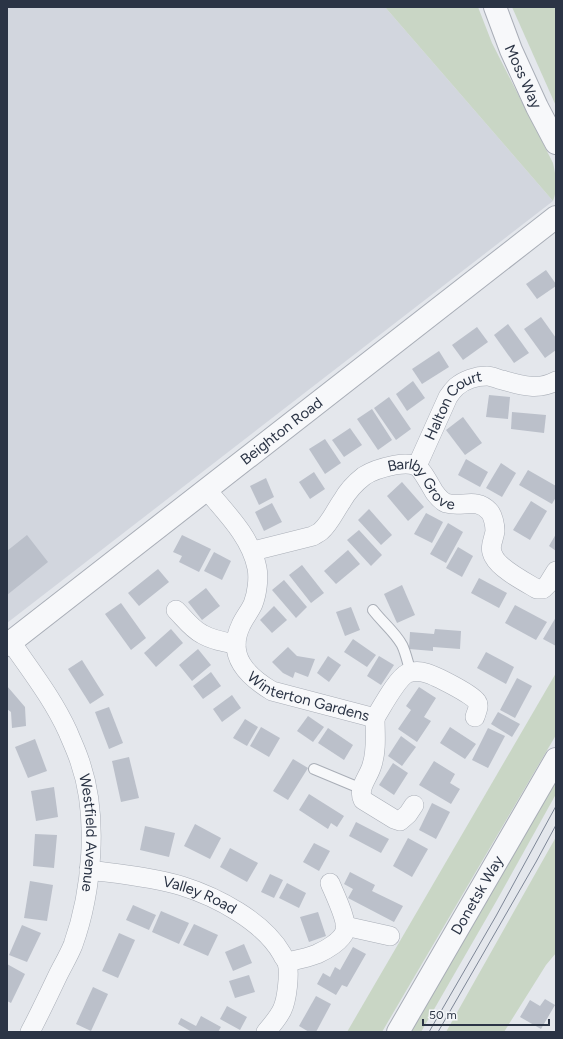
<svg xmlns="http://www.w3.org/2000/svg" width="563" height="1039" viewBox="0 0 563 1039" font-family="Figtree,sans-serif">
<rect width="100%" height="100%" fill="#e4e7ec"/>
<polygon fill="#d2d6de" points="7,7 385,7 553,201 7,623"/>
<g fill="#c9d6c5">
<path d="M385 7H478L492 43 553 163C556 176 558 188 553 201Z"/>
<polygon points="512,7 556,7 556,106"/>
<polygon points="556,673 556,735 382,1032 347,1032"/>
<polygon points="556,771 556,794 497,900 421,1032 402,1032"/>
<polygon points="556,837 556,953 546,965 504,1032 446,1032"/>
</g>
<g fill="#bbc0ca">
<polygon points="546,270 556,284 556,286 537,299 526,284"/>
<polygon points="541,317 556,338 556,350 545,358 524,329"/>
<polygon points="508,324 529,353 514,363 494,335"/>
<polygon points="477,327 488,342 463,360 452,345"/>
<polygon points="439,351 449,367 422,384 412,369"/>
<polygon points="413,381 425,398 407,411 396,394"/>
<polygon points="489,395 510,397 508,419 486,417"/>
<polygon points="389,397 411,429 396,440 374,408"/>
<polygon points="372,409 392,440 378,450 357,419"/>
<polygon points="512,412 546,415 544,433 511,429"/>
<polygon points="463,417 482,443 465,455 446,430"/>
<polygon points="350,428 362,445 344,457 332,440"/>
<polygon points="325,439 341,463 325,474 309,449"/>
<polygon points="466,459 488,472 480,487 458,475"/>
<polygon points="501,463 516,473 502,497 486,488"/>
<polygon points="528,470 556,486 556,497 552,504 519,485"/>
<polygon points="314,472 325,489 310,499 299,482"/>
<polygon points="266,478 274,497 259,505 250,486"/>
<polygon points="402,482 424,507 408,521 387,496"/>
<polygon points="531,501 547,511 530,540 513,530"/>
<polygon points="272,503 282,522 264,531 255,512"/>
<polygon points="369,509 392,535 381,545 358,520"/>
<polygon points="426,513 443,522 432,543 414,534"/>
<polygon points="448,523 463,532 446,563 430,554"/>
<polygon points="359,530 382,555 371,566 347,540"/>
<polygon points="556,534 556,551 549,546"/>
<polygon points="27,535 48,562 7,595 7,551"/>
<polygon points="182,535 211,549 199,572 179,562 182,556 173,552"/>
<polygon points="458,547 473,556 462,577 446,568"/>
<polygon points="348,550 360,564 336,584 324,571"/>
<polygon points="214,552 231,561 222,580 204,571"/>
<polygon points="302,565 324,593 311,603 289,575"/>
<polygon points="158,569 169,582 139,606 128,593"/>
<polygon points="479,578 507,593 499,608 471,593"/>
<polygon points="284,580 307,607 296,618 272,590"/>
<polygon points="402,585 415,615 397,623 384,594"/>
<polygon points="206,588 220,606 202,620 188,602"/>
<polygon points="121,603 146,638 131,650 105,614"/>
<polygon points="515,605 547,622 536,640 505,623"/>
<polygon points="274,606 287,620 272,633 260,620"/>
<polygon points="351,607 360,630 345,636 336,612"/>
<polygon points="556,617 556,646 543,639"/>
<polygon points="171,629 183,643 156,667 144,653"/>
<polygon points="435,629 461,631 460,649 433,647 433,651 409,649 410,632 434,634"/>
<polygon points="353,639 376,655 367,667 344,652"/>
<polygon points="288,647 297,656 315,659 308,677 295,672 293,678 283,673 272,662"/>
<polygon points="198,649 211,665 192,681 179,665"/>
<polygon points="486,652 514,667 506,684 477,668"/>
<polygon points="328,656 341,665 329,682 317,673"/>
<polygon points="379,656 394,665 381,685 367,676"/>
<polygon points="82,660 104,695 90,704 68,669"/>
<polygon points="211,672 221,686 203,699 193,686"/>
<polygon points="517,678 532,686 515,718 500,710"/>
<polygon points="7,686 25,707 26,726 12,728 11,712 7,709"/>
<polygon points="419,687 436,698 424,717 431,721 417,742 398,729 411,710 406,706"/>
<polygon points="232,695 241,708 222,722 213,709"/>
<polygon points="109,707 123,743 109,749 95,712"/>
<polygon points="498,712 520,724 512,737 491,724"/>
<polygon points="308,716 324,727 313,742 297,731"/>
<polygon points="245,719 258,727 247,746 233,738"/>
<polygon points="261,727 280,738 269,757 250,746"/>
<polygon points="450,727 476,744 465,759 440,743"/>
<polygon points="328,728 353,745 344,760 318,743"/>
<polygon points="488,728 505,736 488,768 472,760"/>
<polygon points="401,736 416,747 402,766 388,756"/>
<polygon points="35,739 47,771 28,778 15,747"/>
<polygon points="129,757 139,798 121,802 112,761"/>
<polygon points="293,759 308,768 288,800 273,791"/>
<polygon points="434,761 455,774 450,783 460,789 451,804 419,785"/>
<polygon points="393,763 408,773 394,795 379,785"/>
<polygon points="54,787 58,817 36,821 31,791"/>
<polygon points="309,794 344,816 337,827 331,823 328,829 299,810"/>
<polygon points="432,803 450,812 436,839 419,830"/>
<polygon points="356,822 389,839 381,853 349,836"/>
<polygon points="195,824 221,838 210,859 184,846"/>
<polygon points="145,826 175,833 169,857 140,850"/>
<polygon points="35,834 57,835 54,868 33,866"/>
<polygon points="408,838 428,849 412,877 393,866"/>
<polygon points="314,843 330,851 319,871 303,862"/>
<polygon points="230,848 258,863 247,882 220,867"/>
<polygon points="350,872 375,885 372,891 403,906 394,922 348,898 353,889 344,884"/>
<polygon points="270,874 283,880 274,898 261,892"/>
<polygon points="30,881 53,885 47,921 24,918"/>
<polygon points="287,883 306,893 299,908 279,898"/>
<polygon points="133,905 156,915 149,930 126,920"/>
<polygon points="161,911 189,923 179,944 152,932"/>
<polygon points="318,912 326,936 309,942 300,917"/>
<polygon points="194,924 218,935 208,956 183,945"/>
<polygon points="22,925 41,933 27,962 9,955"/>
<polygon points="119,933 135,940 118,978 102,971"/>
<polygon points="244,944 252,963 233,971 225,952"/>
<polygon points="353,947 366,954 347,987 342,985 336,995 317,984 323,973 330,977 335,967 340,970"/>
<polygon points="7,964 25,974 11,1003 7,1001"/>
<polygon points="249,975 255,992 235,998 229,981"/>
<polygon points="93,987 108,994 91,1031 76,1024"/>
<polygon points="316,996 331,1004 316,1032 309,1032 299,1026"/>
<polygon points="545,999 555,1005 541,1029 520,1017 530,1000 540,1006"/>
<polygon points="227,1006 247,1017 240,1030 220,1019"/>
<polygon points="201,1016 221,1027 218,1032 192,1032 178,1024 181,1018 196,1026"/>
</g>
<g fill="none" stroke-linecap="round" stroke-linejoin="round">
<defs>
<g id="service">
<path d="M373 610C382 622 395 632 402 645 406 653 408 664 411 673"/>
<polyline points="314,769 362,789"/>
</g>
<g id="minor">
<path id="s1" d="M417 466 448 397C450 394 453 390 456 387 464 380 476 376 487 376 492 376 497 379 502 380 520 385 538 391 556 381"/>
<path id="s2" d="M206 489C226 513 251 537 257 568 259 578 257 594 253 604 250 611 244 618 241 625 226 656 247 676 272 691L375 718C382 707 397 678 408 673 414 671 420 671 426 673 434 675 474 695 477 702 480 706 476 713 475 717"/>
<path id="s3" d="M253 551 313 536C316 534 319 533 321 531 330 523 335 511 342 501 347 492 355 483 364 476 373 470 385 467 395 465 401 464 410 463 416 466 422 469 431 487 435 493 438 497 441 501 446 503 462 508 476 497 489 511 493 515 495 525 495 531 494 540 488 547 494 557 500 569 525 582 537 589H543L548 584 556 571"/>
<path d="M176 610C184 618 192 629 202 634 212 640 224 642 236 644"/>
<path id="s4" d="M11 642C31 671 53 699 68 732 72 742 77 752 80 762 99 816 92 892 73 945 69 955 63 965 58 975 49 994 40 1013 30 1032"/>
<path d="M375 718C375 733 377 750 372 765 369 777 357 788 363 800L394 819 400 821 408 814 414 805"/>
<path id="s5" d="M89 870C119 874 153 877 182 886 217 897 263 921 282 954 283 957 286 960 287 962 290 973 287 1000 282 1010 278 1018 272 1025 266 1032"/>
<polyline points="345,926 390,936"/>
<path d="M287 962C296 960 307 958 317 954 326 950 342 941 345 931 348 921 334 893 330 883"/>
</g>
<g id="tertiary">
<path id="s6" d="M495 7 511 50 537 107 556 143"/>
<path id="s7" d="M7 645 556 217"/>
<path id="s8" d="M398 1032 556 759"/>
</g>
</defs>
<use href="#service" stroke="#a9aeb7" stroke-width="12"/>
<use href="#minor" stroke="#a9aeb7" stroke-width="20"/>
<use href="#tertiary" stroke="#a9aeb7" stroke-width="24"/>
<use href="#service" stroke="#f7f8fa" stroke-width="10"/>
<use href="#minor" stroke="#f7f8fa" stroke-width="19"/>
<use href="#tertiary" stroke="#f7f8fa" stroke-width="22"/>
<g stroke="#7d8696" stroke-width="1">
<polyline points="429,1032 496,916 556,806"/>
<polyline points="438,1032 536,862 556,825"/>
</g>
</g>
<g text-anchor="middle" stroke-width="3" stroke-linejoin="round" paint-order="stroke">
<g font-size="15" fill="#2b3445" stroke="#f4f6f9">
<text dy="5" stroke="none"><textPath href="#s6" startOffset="75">Moss Way</textPath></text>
<text dy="5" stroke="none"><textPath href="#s1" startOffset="73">Halton Court</textPath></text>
<text dy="5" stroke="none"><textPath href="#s7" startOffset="348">Beighton Road</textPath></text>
<text dy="5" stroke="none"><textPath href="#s3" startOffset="210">Barlby Grove</textPath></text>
<text dy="5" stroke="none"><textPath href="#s2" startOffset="274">Winterton Gardens</textPath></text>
<text dy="5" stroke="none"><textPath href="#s4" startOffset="211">Westfield Avenue</textPath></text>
<text dy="5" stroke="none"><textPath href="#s8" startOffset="158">Donetsk Way</textPath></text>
<text dy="5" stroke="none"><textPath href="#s5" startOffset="114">Valley Road</textPath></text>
</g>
</g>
<rect width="563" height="1039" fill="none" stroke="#2b3445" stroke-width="16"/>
<path d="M423 1019v6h126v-6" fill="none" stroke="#2b3445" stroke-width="2"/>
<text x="429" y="1019" font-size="12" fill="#2b3445" stroke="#f4f6f9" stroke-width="3" paint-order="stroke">50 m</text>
</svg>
